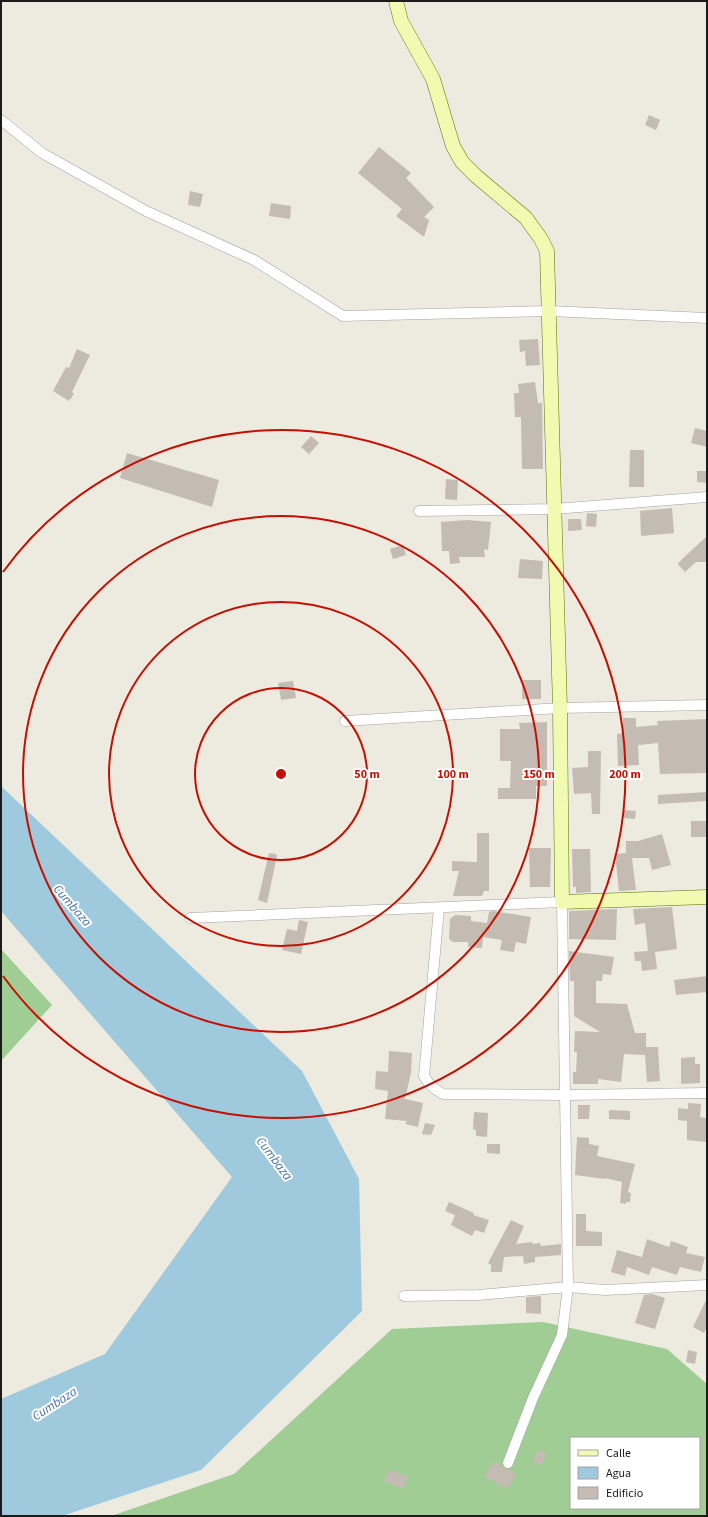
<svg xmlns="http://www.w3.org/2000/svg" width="708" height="1517" viewBox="0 0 708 1517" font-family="'Source Sans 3',sans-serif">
<rect width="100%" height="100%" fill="#edeae0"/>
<g fill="#a0cd94" fill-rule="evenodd">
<polygon points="1,949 52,1005 1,1061"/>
<path d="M543 1322 667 1349 707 1384V1516H111L234 1474 392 1329ZM571 1438H699V1508H571Z"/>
</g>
<polygon fill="#9fc9dc" points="1,786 302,1071 359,1179 362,1311 201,1470 62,1516 1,1516 1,1399 105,1354 232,1177 1,911"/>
<g fill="#c4bcb3">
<polygon points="649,115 660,120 656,130 645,125"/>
<polygon points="379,147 411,173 406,178 434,207 424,217 429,220 424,237 396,216 402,209 358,173"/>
<polygon points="190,191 203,194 200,207 188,205"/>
<polygon points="271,203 291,206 290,219 269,216"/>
<polygon points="538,339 540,365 526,366 525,351 520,352 519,340"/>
<polygon points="77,349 90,355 72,392 74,394 69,401 53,391 66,367 69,368"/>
<polygon points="535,382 538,403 542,403 543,469 522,469 521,417 515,417 514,393 519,393 518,384"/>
<polygon points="695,428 707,431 707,447 691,443"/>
<polygon points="311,436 319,443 309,454 301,447"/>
<polygon points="630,450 644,450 644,487 629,487"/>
<polygon points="127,453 219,480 212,507 120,478"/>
<polygon points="697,471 707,471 707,483 697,482"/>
<polygon points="446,479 458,480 457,500 445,499"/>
<polygon points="672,508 674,533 641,536 640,511"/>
<polygon points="587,513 597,514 596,527 586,526"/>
<polygon points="568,519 581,519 582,530 568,531"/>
<polygon points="467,520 491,522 488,550 484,549 485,557 459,557 460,563 450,564 449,551 442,551 441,522"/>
<polygon points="707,536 707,562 696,562 685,572 678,564 679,562"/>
<polygon points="403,545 406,555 393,559 390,549"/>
<polygon points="520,559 543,561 542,579 518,578"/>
<rect x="522" y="680" width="19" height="19"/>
<polygon points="293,681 296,698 281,700 278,683"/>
<polygon points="623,718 636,718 636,727 658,725 657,721 707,719 707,773 660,774 658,743 638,745 639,765 618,766 617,734 623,733"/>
<polygon points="547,722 547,786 536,786 536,799 498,799 498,788 510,788 511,761 500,761 500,729 520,729 519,723"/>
<polygon points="588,751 601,751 600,814 592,814 591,793 574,794 572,768 588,767"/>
<polygon points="707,792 707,801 658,804 658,795"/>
<polygon points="624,810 636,811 635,819 624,818"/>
<rect x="691" y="821" width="16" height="16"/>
<polygon points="477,833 489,833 489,891 484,891 482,896 453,896 459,871 452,871 452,861 477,862"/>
<polygon points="662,834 671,865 652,870 649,858 632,858 636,890 619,891 615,854 626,853 626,841 638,841"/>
<polygon points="529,848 551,848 550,887 530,887"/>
<polygon points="572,849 590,849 591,892 576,893 576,887 573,887"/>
<polygon points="269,853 276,854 277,856 267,903 258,900"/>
<polygon points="672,907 677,949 655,952 657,969 642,971 641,961 635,961 634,952 648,951 645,923 635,925 633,909"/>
<polygon points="617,909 616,940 569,939 569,911"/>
<polygon points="493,911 531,917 526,944 516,942 514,952 500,950 502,940 483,937 482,948 468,947 468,942 453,942 449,939 450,919 455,915 471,916 471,921 487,923 489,912"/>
<polygon points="299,920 308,922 301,954 282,950 287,929 297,931"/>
<polygon points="569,951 614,957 611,975 603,974 602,981 596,981 596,1003 627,1004 635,1033 646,1033 646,1047 658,1047 660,1081 647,1082 645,1055 624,1054 621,1082 598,1079 598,1084 573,1084 573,1072 576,1072 577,1052 574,1052 575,1031 600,1032 574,1016 574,981 570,981"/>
<polygon points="707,976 707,992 676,995 674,980"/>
<polygon points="389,1051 412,1053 411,1073 405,1099 423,1103 418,1127 405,1124 407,1121 385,1119 388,1091 375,1089 376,1071 388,1072"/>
<polygon points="695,1057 695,1064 700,1064 700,1083 681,1084 681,1058"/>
<polygon points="688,1103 701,1104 700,1117 707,1118 707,1142 687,1140 687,1121 678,1120 678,1108 688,1109"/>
<polygon points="578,1105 590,1105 589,1119 578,1119"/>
<polygon points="609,1110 630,1111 630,1120 609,1119"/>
<polygon points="474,1112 488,1113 487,1137 476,1136 476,1130 473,1129"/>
<polygon points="425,1123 435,1125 431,1135 422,1134"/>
<polygon points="577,1137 589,1138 589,1144 599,1146 597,1156 635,1164 628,1192 631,1193 630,1202 626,1202 626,1204 620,1203 622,1182 605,1178 605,1179 575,1175"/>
<polygon points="487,1144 500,1144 500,1154 487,1153"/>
<polygon points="449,1202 474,1213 473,1215 489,1220 484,1233 475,1230 472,1236 451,1225 455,1215 445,1211"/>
<polygon points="576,1214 586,1214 586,1231 602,1232 602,1246 576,1246"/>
<polygon points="511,1220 524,1226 516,1244 532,1242 533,1244 540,1243 541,1246 561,1244 561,1255 535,1257 535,1262 524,1264 523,1256 504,1257 502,1272 491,1272 491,1265 488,1263"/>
<polygon points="647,1239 669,1247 671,1241 688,1247 686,1253 705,1257 701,1272 680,1267 677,1275 652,1267 649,1275 627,1267 625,1276 611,1272 617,1250 642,1257"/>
<polygon points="652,1294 665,1298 655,1329 635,1323 644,1295"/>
<polygon points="541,1296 541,1314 526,1313 526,1297"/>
<polygon points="707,1298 707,1327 704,1333 693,1327"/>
<polygon points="688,1350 697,1352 695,1364 686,1362"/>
<polygon points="537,1450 546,1453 542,1465 533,1462"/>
<polygon points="494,1461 516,1474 507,1489 484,1476"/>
<polygon points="388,1470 408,1476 404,1489 384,1482"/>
</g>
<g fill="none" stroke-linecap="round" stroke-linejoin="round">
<defs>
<g id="street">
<polyline points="1,120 42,153 146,211 254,260 343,316 549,311 707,318"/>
<polyline points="419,511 554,509 707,497"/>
<polyline points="345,721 560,708 707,705"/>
<path d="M439 908 424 1076C429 1085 434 1089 443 1094L565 1095 707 1093"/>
<polyline points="190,918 562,902 568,1287 562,1335 533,1398 508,1463"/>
<polyline points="404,1296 478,1295 568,1287 605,1290 707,1285"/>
</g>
<polyline id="secondary" points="396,1 401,21 433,79 453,146 462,162 476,176 526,218 541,239 547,251 560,708 562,902 707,897"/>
</defs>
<use href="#street" stroke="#a2a2a2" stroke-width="11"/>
<use href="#secondary" stroke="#5c7103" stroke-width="15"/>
<use href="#street" stroke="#fff" stroke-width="10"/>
<use href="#secondary" stroke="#f1fab1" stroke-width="14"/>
</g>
<g fill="none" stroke="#c60f00" stroke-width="2">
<circle cx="281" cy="774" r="86"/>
<circle cx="281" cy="774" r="172"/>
<circle cx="281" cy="774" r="258"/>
<path d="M3 572A344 344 0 1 1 3 976"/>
</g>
<g text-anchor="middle" stroke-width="4" stroke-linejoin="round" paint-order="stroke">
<g font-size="13" font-style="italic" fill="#4771ab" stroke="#fff">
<text transform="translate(73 905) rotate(49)" y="5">Cumbaza</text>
<text transform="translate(275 1158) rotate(53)" y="5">Cumbaza</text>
<text transform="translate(54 1403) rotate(-33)" y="5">Cumbaza</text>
</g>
</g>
<circle cx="281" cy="774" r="6" fill="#c60f00" stroke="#fff" stroke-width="2"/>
<g font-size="12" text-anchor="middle" font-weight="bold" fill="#c60f00" stroke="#fff" stroke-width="4" stroke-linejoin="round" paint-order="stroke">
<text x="367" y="778">50 m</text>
<text x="453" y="778">100 m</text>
<text x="539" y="778">150 m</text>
<text x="625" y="778">200 m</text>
</g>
<rect width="708" height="1517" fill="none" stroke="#1b1b1b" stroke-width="4"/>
<rect x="570" y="1437" width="130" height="72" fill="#ffffff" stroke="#a4a4a4"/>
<rect x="578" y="1450" width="20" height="6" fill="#f1fab1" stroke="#a4a4a4"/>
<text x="606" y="1457" font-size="12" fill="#1b1b1b">Calle</text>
<rect x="578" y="1467" width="20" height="12" fill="#9fc9dc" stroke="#a4a4a4"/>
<text x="606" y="1477" font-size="12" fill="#1b1b1b">Agua</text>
<rect x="578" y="1487" width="20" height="12" fill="#c4bcb3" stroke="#a4a4a4"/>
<text x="606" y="1497" font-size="12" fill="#1b1b1b">Edificio</text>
</svg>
